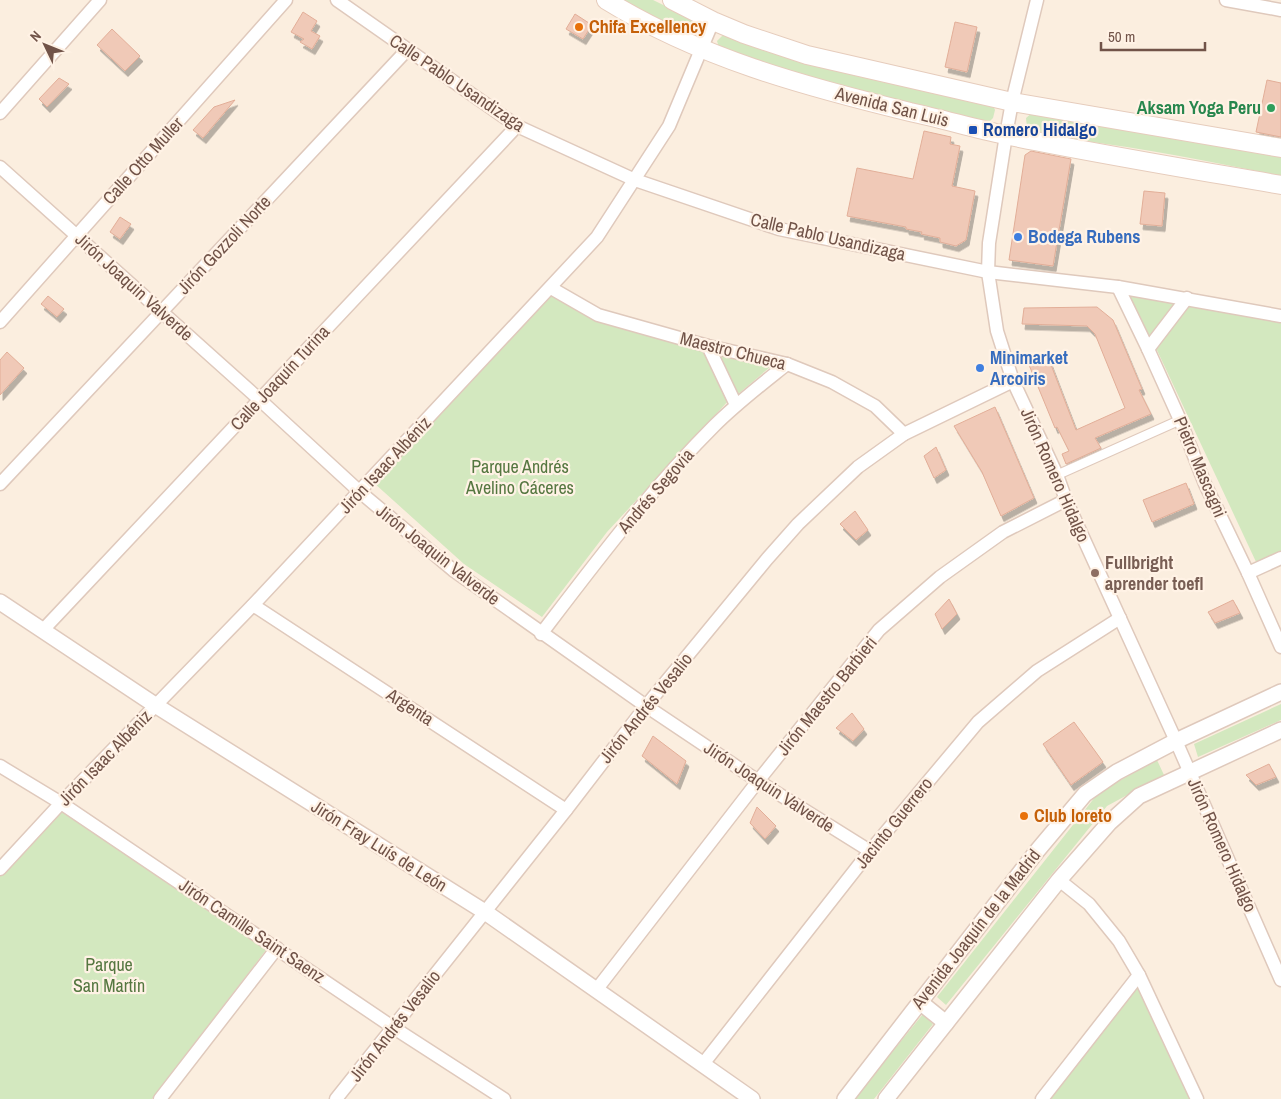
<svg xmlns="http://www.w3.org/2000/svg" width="1281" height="1099" viewBox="0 0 1281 1099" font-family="'Archivo Narrow',sans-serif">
<defs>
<filter id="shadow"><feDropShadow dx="3" dy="5.5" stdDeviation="0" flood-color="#0004"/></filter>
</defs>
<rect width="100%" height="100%" fill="#fbeedf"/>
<g fill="#d3e8bf">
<polygon points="619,0 653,0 692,19 694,23 692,32 688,34"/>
<polygon points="724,34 993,105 995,110 993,118 989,122 980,121 839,88 719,48 717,41"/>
<path d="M1033 112 1281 157V176C1214 162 1146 149 1078 140 1064 138 1036 138 1027 128L1026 118Z"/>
<polygon points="551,294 704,349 729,400 607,532 542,617 464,564 374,483"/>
<polygon points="1126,296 1181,302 1151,341"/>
<polygon points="1190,304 1281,321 1281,553 1257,564 1156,348"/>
<polygon points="714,350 776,362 737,395"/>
<polygon points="1281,704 1281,720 1198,757 1194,744"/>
<polygon points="1157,760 1164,775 1107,806 946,1005 937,997 1099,792"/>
<polygon points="62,810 266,950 152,1099 0,1099 0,876"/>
<polygon points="1141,983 1191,1099 1049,1099"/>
<polygon points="923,1014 933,1024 874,1099 854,1099"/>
</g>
<g fill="#f0c9b7" stroke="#e2ae98" filter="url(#shadow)">
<polygon points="303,12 317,21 311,31 320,36 312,49 300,42 304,39 291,32"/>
<polygon points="575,14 592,25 583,39 566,29"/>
<polygon points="955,22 977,27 967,72 945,67"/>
<polygon points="112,29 140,56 125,71 97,45"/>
<polygon points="59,78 69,84 47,107 39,99"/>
<polygon points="1267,80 1281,83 1281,137 1256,132"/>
<polygon points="235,100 203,138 193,130 214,107"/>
<polygon points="924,131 951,137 950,144 960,146 952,186 975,191 966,240 956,246 940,242 940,238 921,234 922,232 906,229 906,227 847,216 857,168 913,179"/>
<polygon points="1031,151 1071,159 1053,266 1009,260 1025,155"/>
<polygon points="1144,191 1165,193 1162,226 1140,224"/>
<polygon points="120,217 131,224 120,239 110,232"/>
<polygon points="48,296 64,309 57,317 41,304"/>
<polygon points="1097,307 1113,320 1142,389 1139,390 1151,414 1095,438 1101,448 1066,464 1062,454 1069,451 1057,427 1055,428 1029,365 1048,357 1076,430 1125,408 1095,334 1087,326 1022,324 1024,308"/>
<polygon points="7,352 24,368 0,395 0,360"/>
<polygon points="995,407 1034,498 1001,516 982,472 954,426"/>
<polygon points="936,447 946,470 934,478 924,456"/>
<polygon points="1186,483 1194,504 1152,522 1143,500"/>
<polygon points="855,511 868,530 856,540 840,524"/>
<polygon points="949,599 957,614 942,629 935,614"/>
<polygon points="1233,600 1240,613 1215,623 1208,612"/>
<polygon points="852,713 864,729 853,741 836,728"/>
<polygon points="1074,722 1103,762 1071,785 1043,744"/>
<polygon points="653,736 686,761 677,784 642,756"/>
<polygon points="1269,764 1276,777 1256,785 1246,775"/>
<polygon points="757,807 776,826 765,839 750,823"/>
</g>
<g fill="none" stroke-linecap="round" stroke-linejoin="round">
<defs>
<polyline id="pedestrian" points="1057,475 1180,420"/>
<g id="minor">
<polyline points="337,0 517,126 635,180 779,229 988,272 1118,287 1281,316"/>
<polyline points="1037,0 1012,102 1006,135 989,243 988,272 997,331 1013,381 1057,475 1066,500 1176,741 1281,980"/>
<polyline points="1226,0 1281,10"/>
<polyline points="0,113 100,0"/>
<polyline points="0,167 260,400 360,492 453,570 646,706 758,781 870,851"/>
<polyline points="1118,287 1148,349 1180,420 1205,484 1248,573 1281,647"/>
<polyline points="551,288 598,315 708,346 787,364 832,382 875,406 904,434"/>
<polyline points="0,322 286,0"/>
<polyline points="708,346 736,405"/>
<polyline points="1148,349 1187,298"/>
<polyline points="0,484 407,50"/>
<polyline points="1248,573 1281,558"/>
<polyline points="253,605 566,810"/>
<polyline points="43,630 517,126"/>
<path d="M541 634C596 562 650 490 714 426 737 403 762 384 787 364"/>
<polyline points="0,766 61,803 394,1028 504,1099"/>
<polyline points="0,869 61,803 253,605 597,237 669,126 713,21"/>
<polyline points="1059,880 1089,904 1119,941 1139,975 1197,1099"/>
<polyline points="597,989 758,781 879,630 940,577 1003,532 1066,500"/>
<polyline points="703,1064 870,851 978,722 1037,671 1120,618"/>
<polyline points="160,1099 277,948"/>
<polyline points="336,1099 566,810 646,706 767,559 798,524 858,467 904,434 1013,381"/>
<polyline points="1042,1099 1139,975"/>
</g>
<g id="tertiary">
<polyline points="0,602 155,705 485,912 752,1099"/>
<polyline points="920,1002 946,1023"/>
<polyline points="845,1099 1037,851 1085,794 1117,772 1176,741 1281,692"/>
<polyline points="886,1099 1059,880 1109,823 1139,796 1281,730"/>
</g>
<g id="secondary">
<path d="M606 0C700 58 803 86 910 112 942 119 973 128 1005 135 1097 154 1189 169 1281 185"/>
<polyline points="672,0 713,21 744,34 807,55 1012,102 1281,148"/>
</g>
</defs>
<use href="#pedestrian" stroke="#dfc9bc" stroke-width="11"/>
<use href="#minor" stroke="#dfc9bc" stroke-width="15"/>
<use href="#tertiary" stroke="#dfc9bc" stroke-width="18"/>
<use href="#secondary" stroke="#e6ccbc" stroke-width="20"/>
<use href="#pedestrian" stroke="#fff" stroke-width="9"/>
<use href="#minor" stroke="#fff" stroke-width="12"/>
<use href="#tertiary" stroke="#fff" stroke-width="15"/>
<use href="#secondary" stroke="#fff" stroke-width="18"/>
</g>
<g fill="#e8710a" stroke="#fff2e5" stroke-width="2">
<circle cx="579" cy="27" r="5"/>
<circle cx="1024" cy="816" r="5"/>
</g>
<circle fill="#2e9e5b" stroke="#fff2e5" stroke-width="2" cx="1271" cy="108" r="5"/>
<rect fill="#1a4fb4" stroke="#fff2e5" stroke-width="2" x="968" y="125" width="10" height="10" rx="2.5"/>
<g fill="#3f7fe0" stroke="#fff2e5" stroke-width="2">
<circle cx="1018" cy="237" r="5"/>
<circle cx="980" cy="368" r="5"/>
</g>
<circle fill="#8d6e63" stroke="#fff2e5" stroke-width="2" cx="1095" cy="573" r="5"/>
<g text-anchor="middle" stroke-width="4.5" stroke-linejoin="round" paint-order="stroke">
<g font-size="18" font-weight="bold" fill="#c56008" stroke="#fff2e5" text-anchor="start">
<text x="589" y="33">Chifa Excellency</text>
<text x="1034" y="822">Club loreto</text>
</g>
<g font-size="18" fill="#715348" stroke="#fff2e5">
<text transform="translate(457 83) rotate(34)" y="6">Calle Pablo Usandizaga</text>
<text transform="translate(892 107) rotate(14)" y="6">Avenida San Luis</text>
<text transform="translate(143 161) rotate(-48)" y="6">Calle Otto Muller</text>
<text transform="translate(828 237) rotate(13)" y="6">Calle Pablo Usandizaga</text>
<text transform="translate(224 245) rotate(-47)" y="6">Jirón Gozzoli Norte</text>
<text transform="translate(134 287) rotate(42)" y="6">Jirón Joaquin Valverde</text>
<text transform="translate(733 351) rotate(14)" y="6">Maestro Chueca</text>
<text transform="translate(280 378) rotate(-47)" y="6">Calle Joaquín Turina</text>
<text transform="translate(385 465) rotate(-47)" y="6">Jirón Isaac Albéniz</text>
<text transform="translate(1200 467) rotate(67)" y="6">Pietro Mascagni</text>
<text transform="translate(1055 475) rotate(66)" y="6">Jirón Romero Hidalgo</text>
<text transform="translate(656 491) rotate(-49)" y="6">Andrés Segovia</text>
<text transform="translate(438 555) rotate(38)" y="6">Jirón Joaquin Valverde</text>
<text transform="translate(827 696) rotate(-51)" y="6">Jirón Maestro Barbieri</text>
<text transform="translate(410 707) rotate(33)" y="6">Argenta</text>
<text transform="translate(646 708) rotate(-51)" y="6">Jirón Andrés Vesalio</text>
<text transform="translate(105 758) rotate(-46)" y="6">Jirón Isaac Albéniz</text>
<text transform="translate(769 787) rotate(33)" y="6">Jirón Joaquin Valverde</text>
<text transform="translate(894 823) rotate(-51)" y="6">Jacinto Guerrero</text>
<text transform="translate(1222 845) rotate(66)" y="6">Jirón Romero Hidalgo</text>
<text transform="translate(379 846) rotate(32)" y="6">Jirón Fray Luís de León</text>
<text transform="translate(976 929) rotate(-52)" y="6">Avenida Joaquín de la Madrid</text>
<text transform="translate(252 931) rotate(34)" y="6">Jirón Camille Saint Saenz</text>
<text transform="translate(395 1026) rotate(-52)" y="6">Jirón Andrés Vesalio</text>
</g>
<g font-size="18" font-weight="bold" fill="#27864d" stroke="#fff2e5" text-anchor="end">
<text x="1261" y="114">Aksam Yoga Peru</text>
</g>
<g font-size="18" font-weight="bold" fill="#164399" stroke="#fff2e5" text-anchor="start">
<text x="983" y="136">Romero Hidalgo</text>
</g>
<g font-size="18" font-weight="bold" fill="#366cbe" stroke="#fff2e5" text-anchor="start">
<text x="1028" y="243">Bodega Rubens</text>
<text x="990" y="364">Minimarket<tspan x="990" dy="21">Arcoiris</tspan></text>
</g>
<g font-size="18" fill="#557740" stroke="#fff2e5">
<text x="520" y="473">Parque Andrés<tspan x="520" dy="21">Avelino Cáceres</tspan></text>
<text x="109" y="971">Parque<tspan x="109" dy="21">San Martín</tspan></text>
</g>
<g font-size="18" font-weight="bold" fill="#785e54" stroke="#fff2e5" text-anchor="start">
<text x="1105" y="569">Fullbright<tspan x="1105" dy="21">aprender toefl</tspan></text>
</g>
</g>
<g transform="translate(45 45) rotate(313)" stroke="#fff2e5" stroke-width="4" paint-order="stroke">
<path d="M0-4L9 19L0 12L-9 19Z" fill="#715348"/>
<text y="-8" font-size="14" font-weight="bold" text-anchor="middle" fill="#715348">N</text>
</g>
<path d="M1101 42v8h104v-8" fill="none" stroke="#715348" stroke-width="2.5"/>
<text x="1108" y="42" font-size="15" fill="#715348" stroke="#fff2e5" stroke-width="4" paint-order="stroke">50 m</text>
</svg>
